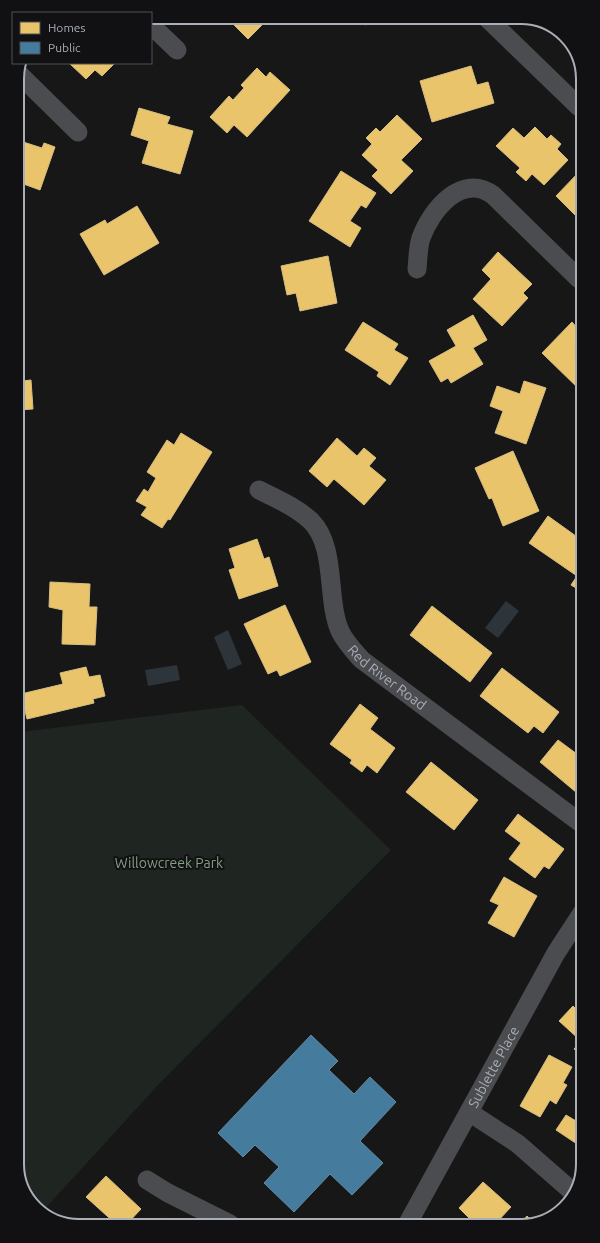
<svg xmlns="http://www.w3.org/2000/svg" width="600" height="1243" viewBox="0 0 600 1243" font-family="Ubuntu,sans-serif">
<rect width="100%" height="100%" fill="#171717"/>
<polygon fill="#1f2520" points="242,705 391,850 160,1083 41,1213 22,1187 20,732"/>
<g fill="#2d343a">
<polygon points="506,601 519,611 498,638 485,628"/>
<polygon points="228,630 242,664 228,670 214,637"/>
<polygon points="177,665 180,680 148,686 145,670"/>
</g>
<g fill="#e9c46a" stroke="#d6bd81">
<polygon points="226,17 260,17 265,22 248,39"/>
<polygon points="354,17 371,17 366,25"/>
<polygon points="69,63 115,63 102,76 95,70 86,79"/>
<polygon points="471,66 477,85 488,82 494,103 432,122 420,81"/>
<polygon points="257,68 266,77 270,72 290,90 247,137 234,125 227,133 210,117 229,96 233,100 244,88 241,85"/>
<polygon points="139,108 170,117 167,124 193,131 180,174 142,163 149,141 131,135"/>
<polygon points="397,115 422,139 401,160 413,171 391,194 372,176 378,170 362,155 372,144 366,138 376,128 380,132"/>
<polygon points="535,127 547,139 551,135 561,144 557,149 568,160 544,185 532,174 526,181 516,172 520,168 496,146 513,128 524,138"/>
<polygon points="17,140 42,148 44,143 55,147 40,190 18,182"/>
<polygon points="341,171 376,193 366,208 361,205 350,221 361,228 350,247 309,221"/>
<polygon points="579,172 579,219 556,196"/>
<polygon points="137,206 159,243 104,275 80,234 105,220 107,224"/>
<polygon points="498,252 532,284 523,293 528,298 502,326 473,299 491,279 482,270"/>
<polygon points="328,256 337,303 300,311 296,293 287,295 281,266"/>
<polygon points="473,315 487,340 473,348 483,364 451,383 448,378 441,382 429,361 456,346 447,330"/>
<polygon points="363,322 398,344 394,350 408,358 390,385 377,376 379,372 345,350"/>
<polygon points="572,322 579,330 580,346 574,352 580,358 580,390 542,353"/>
<polygon points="18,359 21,359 22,381 31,380 33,409 18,410"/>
<polygon points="524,381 546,388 526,444 495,433 503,411 490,406 497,386 520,394"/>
<polygon points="181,433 212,452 170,520 168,519 162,528 141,515 147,507 136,501 144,489 148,492 156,478 147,472 167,440 174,445"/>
<polygon points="337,438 357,456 364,448 376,458 369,466 386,480 364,505 334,479 327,487 309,471"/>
<polygon points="513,451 539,511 503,526 492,498 489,499 475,468"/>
<polygon points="548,516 580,539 581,591 571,585 577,576 529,543"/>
<polygon points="257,539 264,559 269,557 278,586 239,599 229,570 235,568 229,549"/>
<polygon points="50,582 90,584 89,607 97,607 95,645 62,644 63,610 49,607"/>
<polygon points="285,605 311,662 280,676 277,670 268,674 244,624"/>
<polygon points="432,606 492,653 470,682 410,635"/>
<polygon points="86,667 89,677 100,675 105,696 93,699 94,703 27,719 21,694 63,684 60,673"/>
<polygon points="502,668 559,712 543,733 534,726 528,733 480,696"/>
<polygon points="360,704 378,718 370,729 395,748 377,773 367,765 362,772 350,763 352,760 330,744"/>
<polygon points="558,740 581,757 581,787 577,793 540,762"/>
<polygon points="431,762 478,800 454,830 406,792"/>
<polygon points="518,814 564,849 549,869 544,866 535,878 509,859 521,843 505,831"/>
<polygon points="504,877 537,896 514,937 488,923 499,905 490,901"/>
<polygon points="582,1005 583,1057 574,1049 581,1041 559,1021 573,1006 577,1010"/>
<polygon points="549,1055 572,1067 563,1083 567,1085 556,1104 550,1100 540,1117 520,1106"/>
<polygon points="583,1111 583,1148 556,1130 566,1115 576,1121"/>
<polygon points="106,1176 141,1209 126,1225 117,1225 86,1197"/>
<polygon points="483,1182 511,1207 497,1222 473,1222 459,1208"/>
<polygon points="527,1216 532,1221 522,1222"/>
<polygon points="167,1218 175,1225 161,1225"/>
</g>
<polygon fill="#457b9d" stroke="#638aa5" points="311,1035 338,1061 329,1070 354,1094 370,1077 396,1102 360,1141 383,1163 352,1195 330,1174 294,1212 264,1183 279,1167 255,1145 243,1157 218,1133"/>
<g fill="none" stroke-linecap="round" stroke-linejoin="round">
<g stroke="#4b4c4f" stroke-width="19">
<polyline points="486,17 579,107"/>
<polyline points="151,25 177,50"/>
<polyline points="18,73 78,132"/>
<path d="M417 269C418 259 418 247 421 238 431 210 462 172 493 195L579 279"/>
<path id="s1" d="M259 490C277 499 296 507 311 521 337 547 326 599 340 631 345 642 354 651 362 660L582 824"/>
<polyline points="469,1112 518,1144 574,1193"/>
<polyline points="147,1180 168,1193 230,1224"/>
<path id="s2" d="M408 1223 556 953 582 913"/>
</g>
</g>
<g text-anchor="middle" stroke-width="4" stroke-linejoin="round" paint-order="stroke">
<g font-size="14" fill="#a9aeb7" stroke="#111113">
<text dy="5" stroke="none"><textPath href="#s1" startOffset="243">Red River Road</textPath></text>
<text dy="5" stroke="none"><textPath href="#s2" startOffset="178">Sublette Place</textPath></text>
</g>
<g font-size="14" fill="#81a181" stroke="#111113">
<text x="169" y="868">Willowcreek Park</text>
</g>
</g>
<path d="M0 0H600V1243H0ZM79 24H521A55 55 0 0 1 576 79V1164A55 55 0 0 1 521 1219H79A55 55 0 0 1 24 1164V79A55 55 0 0 1 79 24Z" fill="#111113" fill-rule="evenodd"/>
<path fill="none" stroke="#a9aeb7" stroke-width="2" d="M79 24H521A55 55 0 0 1 576 79V1164A55 55 0 0 1 521 1219H79A55 55 0 0 1 24 1164V79A55 55 0 0 1 79 24Z"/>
<rect x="12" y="12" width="140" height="52" fill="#111113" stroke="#4e5055"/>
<rect x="20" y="22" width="20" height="12" fill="#e9c46a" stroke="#4e5055"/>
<text x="48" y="32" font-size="12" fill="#a9aeb7">Homes</text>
<rect x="20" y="42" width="20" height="12" fill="#457b9d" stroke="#4e5055"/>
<text x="48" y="52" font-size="12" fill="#a9aeb7">Public</text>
</svg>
